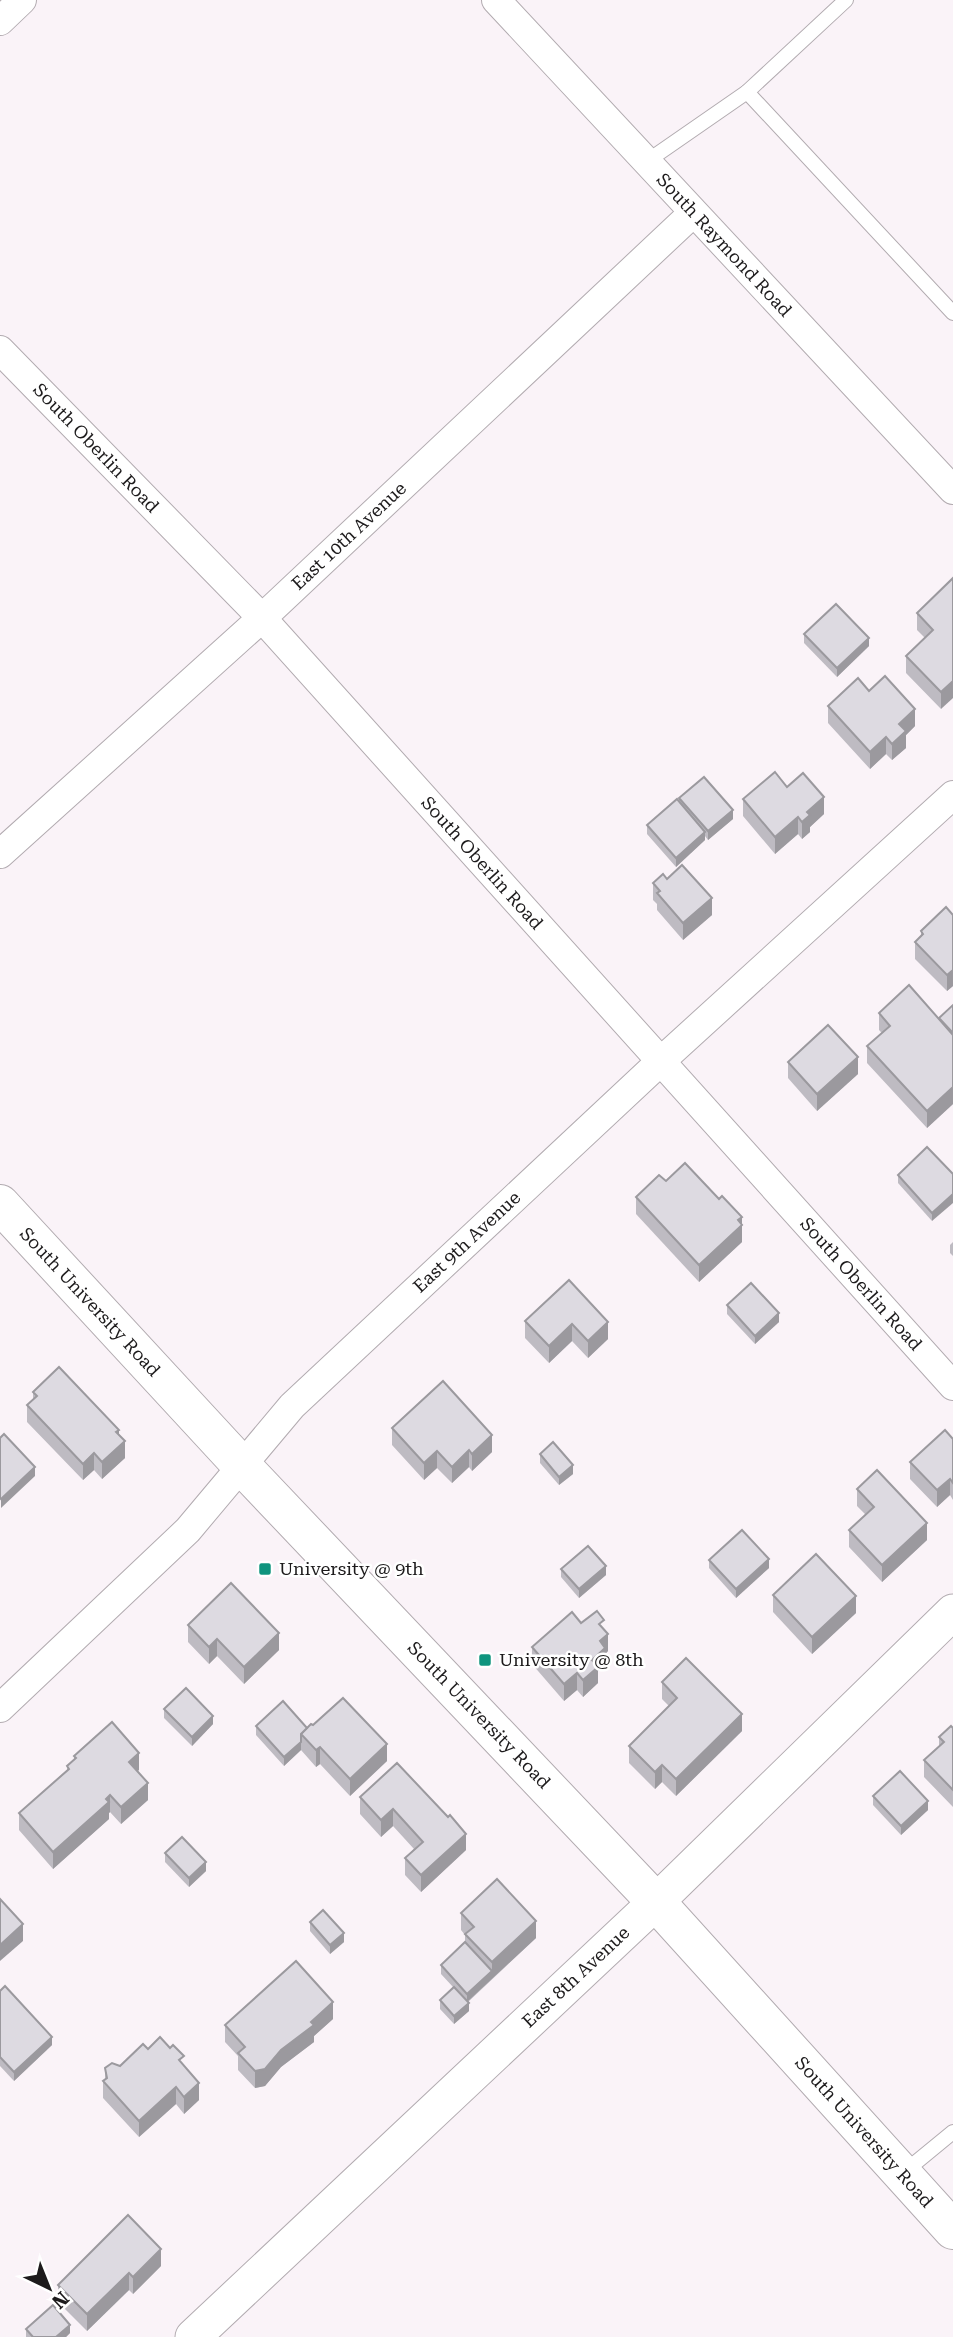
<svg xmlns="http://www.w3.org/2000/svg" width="953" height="2337" viewBox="0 0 953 2337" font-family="'Roboto Serif',serif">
<rect width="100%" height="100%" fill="#faf3f8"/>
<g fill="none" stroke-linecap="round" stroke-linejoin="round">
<defs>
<g id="service">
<polyline points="747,92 846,0"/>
<polyline points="646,162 747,92 953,313"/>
<polyline points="903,2173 953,2132"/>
</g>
<g id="minor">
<polyline points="496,0 953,490"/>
<polyline points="0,21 22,0"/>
<polyline points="0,350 262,618 953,1386"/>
<polyline points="0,854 262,618 693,213"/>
<polyline points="0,1708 188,1530 292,1406 661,1061 953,795"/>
</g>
<polyline id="tertiary" points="193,2337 656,1902 953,1612"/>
<polyline id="secondary" points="0,1204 242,1466 656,1902 953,2230"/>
</defs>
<use href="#service" stroke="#b2abb0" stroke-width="16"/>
<use href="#minor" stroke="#b2abb0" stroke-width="30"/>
<use href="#tertiary" stroke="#b2abb0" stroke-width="37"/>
<use href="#secondary" stroke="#b2abb0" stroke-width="40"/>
<use href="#service" stroke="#fff" stroke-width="14"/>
<use href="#minor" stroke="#fff" stroke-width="28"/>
<use href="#tertiary" stroke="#fff" stroke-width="35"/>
<use href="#secondary" stroke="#fff" stroke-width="38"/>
</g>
<g fill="#bebbc2">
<polygon points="953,578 941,709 906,673 906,656 925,638 917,630 917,613"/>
<polygon points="804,634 869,646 837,677 804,643"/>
<polygon points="869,691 915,726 906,735 906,748 892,760 886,754 870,769 828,723 828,706"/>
<polygon points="787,787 824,814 810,827 810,832 802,839 798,834 775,854 743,816 743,799"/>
<polygon points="679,798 733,819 708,840 705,836 705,840 676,867 647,834 647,825 679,802"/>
<polygon points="667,879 712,915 683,940 657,910 657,904 653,900 653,883"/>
<polygon points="953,915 953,986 947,991 915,959 915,942 921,936 921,931"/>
<polygon points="953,1005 953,1104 927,1128 867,1063 867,1046 882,1033 879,1030 879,1013 939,1019"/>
<polygon points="788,1062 858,1074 817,1111 788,1078"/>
<polygon points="953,1174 932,1221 898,1183 898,1175"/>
<polygon points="666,1181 742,1224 742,1242 699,1282 636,1214 636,1197"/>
<polygon points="953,1242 953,1256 950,1253 950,1245"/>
<polygon points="569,1280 608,1339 588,1358 572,1341 549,1363 525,1338 525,1321"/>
<polygon points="727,1305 779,1322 755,1344 727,1314"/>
<polygon points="33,1392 119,1435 125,1458 102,1479 94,1470 83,1480 27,1422 27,1405 33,1399"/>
<polygon points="392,1428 492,1452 472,1471 469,1467 452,1483 437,1468 424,1480 392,1445"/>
<polygon points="953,1439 953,1500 950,1495 937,1507 910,1479 910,1462"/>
<polygon points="540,1454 573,1474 559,1485 540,1463"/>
<polygon points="857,1489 927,1540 882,1582 849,1547 849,1530 866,1515 857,1506"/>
<polygon points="709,1560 769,1568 736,1598 709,1568"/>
<polygon points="561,1569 606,1575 579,1598 561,1577"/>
<polygon points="773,1595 856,1613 812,1654 773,1612"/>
<polygon points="581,1623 604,1629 608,1651 605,1654 605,1665 598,1671 598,1683 583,1697 577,1690 564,1701 532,1664 532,1647"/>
<polygon points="188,1625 279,1650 244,1684 217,1656 209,1664 188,1642"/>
<polygon points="662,1682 742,1731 676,1796 662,1782 655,1789 629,1763 629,1746 669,1706 662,1699"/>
<polygon points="164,1709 213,1724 192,1746 164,1718"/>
<polygon points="256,1726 307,1728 387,1761 350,1796 320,1764 316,1767 301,1750 284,1766 256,1735"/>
<polygon points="953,1728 953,1807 924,1777 924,1760 939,1746 939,1737"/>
<polygon points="74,1756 139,1770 137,1771 148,1800 121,1824 110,1812 109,1813 109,1819 53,1869 19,1830 19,1813 67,1770 67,1766 74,1760"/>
<polygon points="873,1796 928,1810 901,1835 873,1805"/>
<polygon points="360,1797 448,1817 466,1850 421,1892 405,1875 405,1858 414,1849 393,1826 381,1837 360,1814"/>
<polygon points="165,1853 206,1871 189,1887 165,1862"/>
<polygon points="461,1913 536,1938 468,2002 469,2011 454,2024 440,2009 440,2000 453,1987 441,1974 441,1965 465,1942 465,1935 461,1930"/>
<polygon points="310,1922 344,1942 330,1954 310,1931"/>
<polygon points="0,1991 52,2045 14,2081 0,2066"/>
<polygon points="333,2019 314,2036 314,2042 281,2067 265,2086 255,2088 238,2070 238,2056 225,2042 225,2025"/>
<polygon points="148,2049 184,2066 199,2100 184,2114 176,2104 139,2137 103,2098 103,2081 105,2080 105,2068 120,2066"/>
<polygon points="161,2266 133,2294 129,2290 87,2331 58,2302 58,2285"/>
<polygon points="26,2329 70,2333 66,2337 26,2337"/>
</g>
<g fill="#9b999e">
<polygon points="869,638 869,646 837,677 837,668"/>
<polygon points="953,681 953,698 941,709 941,692"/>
<polygon points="915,709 915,726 906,735 906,748 892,760 892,744 899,724"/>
<polygon points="886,737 886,754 870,769 870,752"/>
<polygon points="824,797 824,814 810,827 810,832 802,839 802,822 807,812"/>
<polygon points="733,810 733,819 708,840 708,831"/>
<polygon points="798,817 798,834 775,854 775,837"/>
<polygon points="705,832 705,840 676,867 676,858"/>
<polygon points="712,898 712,915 683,940 683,923"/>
<polygon points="953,970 953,986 947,991 947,975"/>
<polygon points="858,1057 858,1074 817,1111 817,1094"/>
<polygon points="953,1087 953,1104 927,1128 927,1111"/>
<polygon points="953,1194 953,1203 932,1221 932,1213"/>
<polygon points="742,1217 742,1242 699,1282 699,1265"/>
<polygon points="779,1313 779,1322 755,1344 755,1336"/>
<polygon points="608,1322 608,1339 588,1358 588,1341"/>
<polygon points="572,1324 572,1341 549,1363 549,1346"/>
<polygon points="119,1430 119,1446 125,1441 125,1458 102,1479 102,1462 116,1432"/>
<polygon points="492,1435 492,1452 472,1471 472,1454"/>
<polygon points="469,1450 469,1467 452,1483 452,1467"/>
<polygon points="437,1451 437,1468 424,1480 424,1463"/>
<polygon points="94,1453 94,1470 83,1480 83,1464"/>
<polygon points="573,1465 573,1474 559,1485 559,1477"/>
<polygon points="35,1467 35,1476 1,1508 1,1499"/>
<polygon points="950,1479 950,1495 937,1507 937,1490"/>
<polygon points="927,1523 927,1540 882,1582 882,1565"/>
<polygon points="769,1559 769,1568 736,1598 736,1589"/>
<polygon points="606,1566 606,1575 579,1598 579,1589"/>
<polygon points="856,1596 856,1613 812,1654 812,1637"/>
<polygon points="279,1633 279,1650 244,1684 244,1667"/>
<polygon points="608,1634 608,1651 605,1654 605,1665 598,1671 598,1683 583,1697 583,1680 600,1641"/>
<polygon points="217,1639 217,1656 209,1664 209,1647"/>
<polygon points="577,1673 577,1690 564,1701 564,1684"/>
<polygon points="742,1714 742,1731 676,1796 676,1779"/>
<polygon points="213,1716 213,1724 192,1746 192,1737"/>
<polygon points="301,1742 301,1750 284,1766 284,1757"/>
<polygon points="387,1744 387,1761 350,1796 350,1779"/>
<polygon points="320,1747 320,1764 316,1767 316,1750"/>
<polygon points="139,1753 139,1770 129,1779 129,1762"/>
<polygon points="662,1765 662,1782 655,1789 655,1772"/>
<polygon points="148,1783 148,1800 121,1824 121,1807"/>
<polygon points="110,1795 110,1812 109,1813 109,1819 53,1869 53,1852"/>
<polygon points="928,1801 928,1810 901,1835 901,1826"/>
<polygon points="393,1809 393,1826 381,1837 381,1820"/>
<polygon points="466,1834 466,1850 421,1892 421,1875"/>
<polygon points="206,1862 206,1871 189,1887 189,1878"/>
<polygon points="536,1921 536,1938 467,2002 467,1994 492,1971 492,1962"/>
<polygon points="23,1924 23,1941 0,1961 0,1945"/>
<polygon points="344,1933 344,1942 330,1954 330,1945"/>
<polygon points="333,2002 333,2019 314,2036 314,2042 281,2067 265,2086 255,2088 255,2071 281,2050"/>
<polygon points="469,2003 469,2011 454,2024 454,2016"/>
<polygon points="52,2037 52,2045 14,2081 14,2072"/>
<polygon points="199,2083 199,2100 184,2114 184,2097"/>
<polygon points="176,2087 176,2104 139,2137 139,2121"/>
<polygon points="161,2249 161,2266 133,2294 133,2277"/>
<polygon points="129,2273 129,2290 87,2331 87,2314"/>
<polygon points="70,2325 70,2333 66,2337 56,2337"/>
</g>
<g fill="#dddae1" stroke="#9b999e" stroke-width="2">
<polygon points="953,578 953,681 941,692 906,656 933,630 917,613"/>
<polygon points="836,604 869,638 837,668 804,634"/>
<polygon points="885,676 915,709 899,724 906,731 892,744 886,737 870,752 828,706 858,678 869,691"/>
<polygon points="775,772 787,787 803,773 824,797 807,812 810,815 802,822 798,817 775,837 743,799"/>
<polygon points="704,777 733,810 708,831 679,798"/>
<polygon points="677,799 705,832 676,858 647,825"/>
<polygon points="682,865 712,898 683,923 657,893 660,891 653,883 663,874 667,879"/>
<polygon points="946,907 953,915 953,970 947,975 915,942 923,934 921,931"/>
<polygon points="909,985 953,1035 953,1087 927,1111 867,1046 890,1026 879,1013"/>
<polygon points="953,1005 953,1033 939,1018"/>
<polygon points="828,1025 858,1057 817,1094 788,1062"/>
<polygon points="927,1147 953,1174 953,1194 932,1213 898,1175"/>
<polygon points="685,1163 719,1199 722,1196 742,1217 738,1220 742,1225 699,1265 636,1197 659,1175 666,1181"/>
<polygon points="569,1280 608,1322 588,1341 572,1324 549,1346 525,1321"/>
<polygon points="751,1283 779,1313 755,1336 727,1305"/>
<polygon points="59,1367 119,1430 116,1432 125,1441 102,1462 94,1453 83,1464 27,1405 37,1396 33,1392"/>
<polygon points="443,1381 492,1435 472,1454 469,1450 452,1467 437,1451 424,1463 392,1428"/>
<polygon points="945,1430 953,1439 953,1483 950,1479 937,1490 910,1462"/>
<polygon points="4,1434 35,1467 1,1499 0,1498 0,1438"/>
<polygon points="553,1442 573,1465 559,1477 540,1454"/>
<polygon points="877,1470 927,1523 882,1565 849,1530 874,1507 857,1489"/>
<polygon points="742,1530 769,1559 736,1589 709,1560"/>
<polygon points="588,1546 606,1566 579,1589 561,1569"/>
<polygon points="816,1554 856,1596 812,1637 773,1595"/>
<polygon points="231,1583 279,1633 244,1667 217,1639 209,1647 188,1625"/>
<polygon points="597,1611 604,1620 599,1624 608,1634 600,1641 605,1648 592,1660 598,1667 583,1680 577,1673 564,1684 532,1647 572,1612 581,1623"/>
<polygon points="686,1658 742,1714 676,1779 662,1765 655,1772 629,1746 677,1698 662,1682"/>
<polygon points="186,1688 213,1716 192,1737 164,1709"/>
<polygon points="343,1698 387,1744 350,1779 320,1747 316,1750 301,1734 311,1724 313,1725"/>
<polygon points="283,1701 307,1728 301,1734 301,1742 284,1757 256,1726"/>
<polygon points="112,1722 139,1753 129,1762 148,1783 121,1807 110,1795 106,1799 109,1802 53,1852 19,1813 69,1769 67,1766 76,1758 74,1756"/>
<polygon points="951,1726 953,1728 953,1790 924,1760 944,1742 939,1737"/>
<polygon points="397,1763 448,1817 450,1815 466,1834 421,1875 405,1858 423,1842 393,1809 381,1820 360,1797"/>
<polygon points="900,1771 928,1801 901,1826 873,1796"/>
<polygon points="182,1837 206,1862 189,1878 165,1853"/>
<polygon points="497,1879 536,1921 492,1962 465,1934 474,1927 461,1913"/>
<polygon points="0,1899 23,1924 0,1945"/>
<polygon points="323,1910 344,1933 330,1945 310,1922"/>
<polygon points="465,1942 492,1971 467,1994 441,1965"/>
<polygon points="296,1961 333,2002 311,2022 314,2025 281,2050 265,2069 255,2071 238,2053 245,2047 225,2025"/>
<polygon points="5,1986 52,2037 14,2072 0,2057 0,1991"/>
<polygon points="454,1987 469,2003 454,2016 440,2000"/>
<polygon points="160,2037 170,2048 173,2045 184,2056 179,2060 199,2083 184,2097 176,2087 139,2121 103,2081 107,2078 105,2068 112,2063 120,2066 143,2044 148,2049"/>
<polygon points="128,2215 161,2249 133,2277 129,2273 87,2314 58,2285"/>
<polygon points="53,2305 70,2325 56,2337 33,2337 26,2329"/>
</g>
<g fill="#0f947e" stroke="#fff" stroke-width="2.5">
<rect x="258" y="1562" width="14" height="14" rx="3.5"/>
<rect x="478" y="1653" width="14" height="14" rx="3.5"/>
</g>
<g text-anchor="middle" stroke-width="5" stroke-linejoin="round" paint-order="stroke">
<g font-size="18" fill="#1d1b1c" stroke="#fff">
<text transform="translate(724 245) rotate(47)" y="6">South Raymond Road</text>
<text transform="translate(96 448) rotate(46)" y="6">South Oberlin Road</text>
<text transform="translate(349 536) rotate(-43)" y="6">East 10th Avenue</text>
<text transform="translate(482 863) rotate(48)" y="6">South Oberlin Road</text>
<text transform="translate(467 1242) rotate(-43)" y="6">East 9th Avenue</text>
<text transform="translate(861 1284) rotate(48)" y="6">South Oberlin Road</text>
<text transform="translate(90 1302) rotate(47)" y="6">South University Road</text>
<text transform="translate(479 1715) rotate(46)" y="6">South University Road</text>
<text transform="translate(576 1977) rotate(-43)" y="6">East 8th Avenue</text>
<text transform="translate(864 2132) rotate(48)" y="6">South University Road</text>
</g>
<g font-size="18" fill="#1d1b1c" stroke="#fff" text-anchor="start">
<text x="279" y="1575">University @ 9th</text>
<text x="499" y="1666">University @ 8th</text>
</g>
</g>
<g transform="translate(49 2288) rotate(137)" stroke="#ffffff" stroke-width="5" paint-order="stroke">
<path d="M0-5L12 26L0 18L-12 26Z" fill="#1d1b1c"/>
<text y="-10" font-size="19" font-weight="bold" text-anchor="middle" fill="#1d1b1c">N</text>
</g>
</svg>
